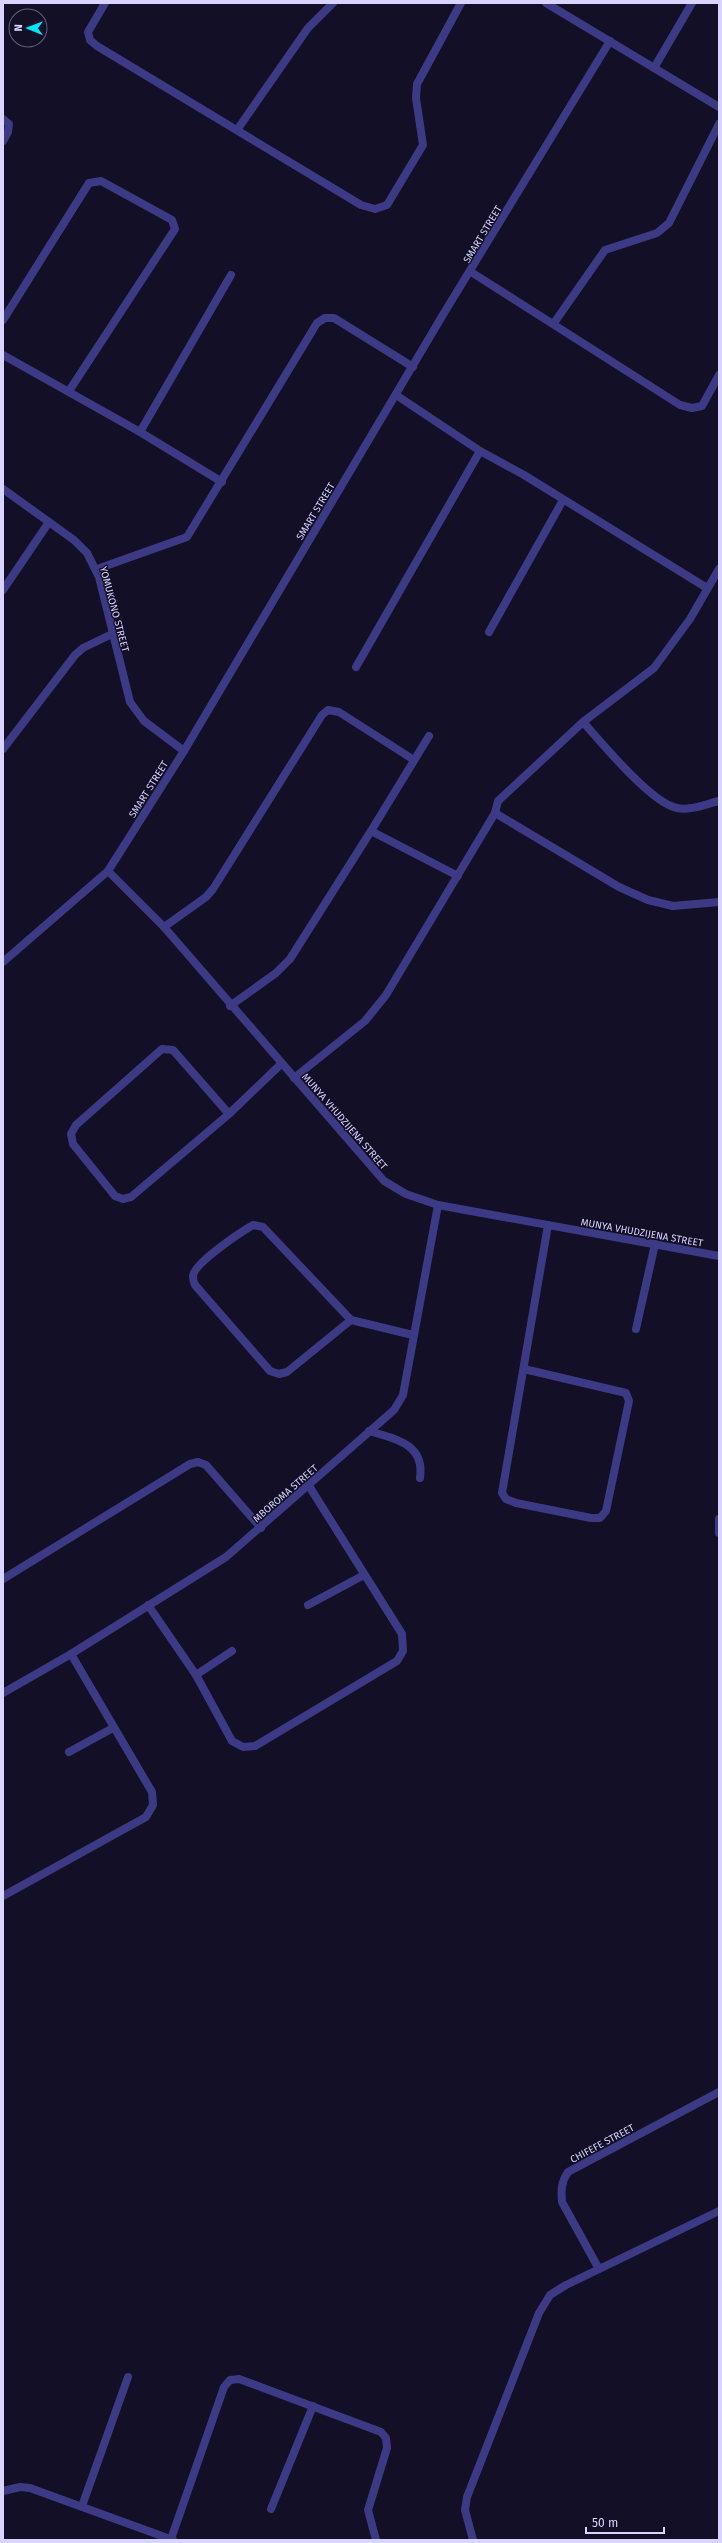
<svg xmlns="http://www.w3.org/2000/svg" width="722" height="2543" viewBox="0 0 722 2543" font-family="'Fira Sans',sans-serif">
<rect width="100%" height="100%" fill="#130f26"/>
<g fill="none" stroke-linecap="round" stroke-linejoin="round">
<g stroke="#3d3a85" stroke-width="8">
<polyline points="105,3 88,32 90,40 97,46 361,205 375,209 387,205 423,145 416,98 417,84 461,3"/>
<polyline points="546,3 719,107"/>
<polyline points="654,68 692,3"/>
<polyline points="3,119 9,124 8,132 3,141"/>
<polyline points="237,130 308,28 333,3"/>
<polyline points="471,272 680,405 692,408 702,406 719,375"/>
<polyline points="3,320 89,183 101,181 172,220 175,229 69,391"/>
<polyline points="554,323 605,250 657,233 669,223 719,124"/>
<polyline points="3,355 140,432 222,482"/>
<polyline points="396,395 480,451 524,475 707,588"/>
<polyline points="140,432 231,275"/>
<polyline points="3,489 74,540 87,553 99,577 130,702 144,721 184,751"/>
<polyline points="97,569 187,537 317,323 325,318 334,318 413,367"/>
<polyline points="3,590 49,522"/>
<polyline points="489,632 563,500"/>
<polyline points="356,667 480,451"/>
<path d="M583 722C602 743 651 803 677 808 690 811 706 804 719 801"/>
<polyline points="3,749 75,655 83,648 112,634"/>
<polyline points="495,813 619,887 648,900 673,906 719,902"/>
<polyline points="371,831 429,736"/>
<polyline points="108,871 164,927 384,1181 406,1194 438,1205 719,1256"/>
<polyline points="164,927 206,897 213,889 322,715 328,710 339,712 414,760"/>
<polyline points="3,962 108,871 184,751 444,313 610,41"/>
<polyline points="230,1006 276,973 290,959 371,831 458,876"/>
<polyline points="294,1078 365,1021 386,995 495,813 498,801 583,722 654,668 690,619 719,569"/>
<polyline points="229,1114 173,1050 162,1049 76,1125 71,1134 73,1144 115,1196 123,1199 131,1197 229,1114 281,1064"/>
<path d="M351 1320 287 1372 279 1374 270 1371 195 1285C194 1283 193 1279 193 1276 194 1263 241 1232 253 1225L263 1227 351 1320 413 1335"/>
<polyline points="636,1329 655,1244"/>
<polyline points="524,1369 626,1393 629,1401 606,1511 600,1518 591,1518 516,1503 506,1499 502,1493 548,1225"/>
<path d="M369 1431C396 1439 425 1444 420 1478"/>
<polyline points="719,1519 719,1533"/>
<polyline points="3,1579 190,1464 198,1462 206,1465 261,1528"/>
<polyline points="148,1605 196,1675 232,1741 243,1747 255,1746 397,1661 403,1651 402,1634 309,1486"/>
<polyline points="308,1605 364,1575"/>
<polyline points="196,1675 232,1651"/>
<polyline points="3,1693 71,1654 226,1557 394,1410 403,1395 438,1205"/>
<polyline points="69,1752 113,1728"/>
<polyline points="3,1896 146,1817 153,1805 152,1792 71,1654"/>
<path d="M599 2269 562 2202C561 2191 561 2182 568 2172L719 2092"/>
<polyline points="3,2491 20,2487 30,2488 173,2540"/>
<polyline points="82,2506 128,2377"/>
<polyline points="271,2509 313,2406"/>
<polyline points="171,2539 224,2387 230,2380 239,2379 381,2432 386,2438 387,2448 368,2510 376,2540"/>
<polyline points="473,2540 465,2510 467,2497 539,2313 550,2295 566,2285 719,2211"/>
</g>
</g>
<g text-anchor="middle" stroke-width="3" stroke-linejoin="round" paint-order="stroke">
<g font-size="10" fill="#d9d4ff" stroke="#130f26">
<text transform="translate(482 234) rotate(-59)" y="4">SMART STREET</text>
<text transform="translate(315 511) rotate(-59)" y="4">SMART STREET</text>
<text transform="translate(115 609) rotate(75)" y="4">YOMUKONO STREET</text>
<text transform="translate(148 789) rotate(-58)" y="4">SMART STREET</text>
<text transform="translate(345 1121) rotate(49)" y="4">MUNYA VHUDZIJENA STREET</text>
<text transform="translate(642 1232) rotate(10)" y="4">MUNYA VHUDZIJENA STREET</text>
<text transform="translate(285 1493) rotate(-41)" y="4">MBOROMA STREET</text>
<text transform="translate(602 2143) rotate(-28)" y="4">CHIFEFE STREET</text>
</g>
</g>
<rect width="722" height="2543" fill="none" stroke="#d9d4ff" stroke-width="8"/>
<g transform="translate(28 28) rotate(271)"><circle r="19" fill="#130f26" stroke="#625e7d"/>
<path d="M0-3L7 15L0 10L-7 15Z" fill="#00e5ff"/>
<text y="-6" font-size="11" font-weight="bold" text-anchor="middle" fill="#d9d4ff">N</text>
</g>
<path d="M586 2527v6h78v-6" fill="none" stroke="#d9d4ff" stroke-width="2"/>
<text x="592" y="2527" font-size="12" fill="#d9d4ff" stroke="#130f26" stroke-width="3" paint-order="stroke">50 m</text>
</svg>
